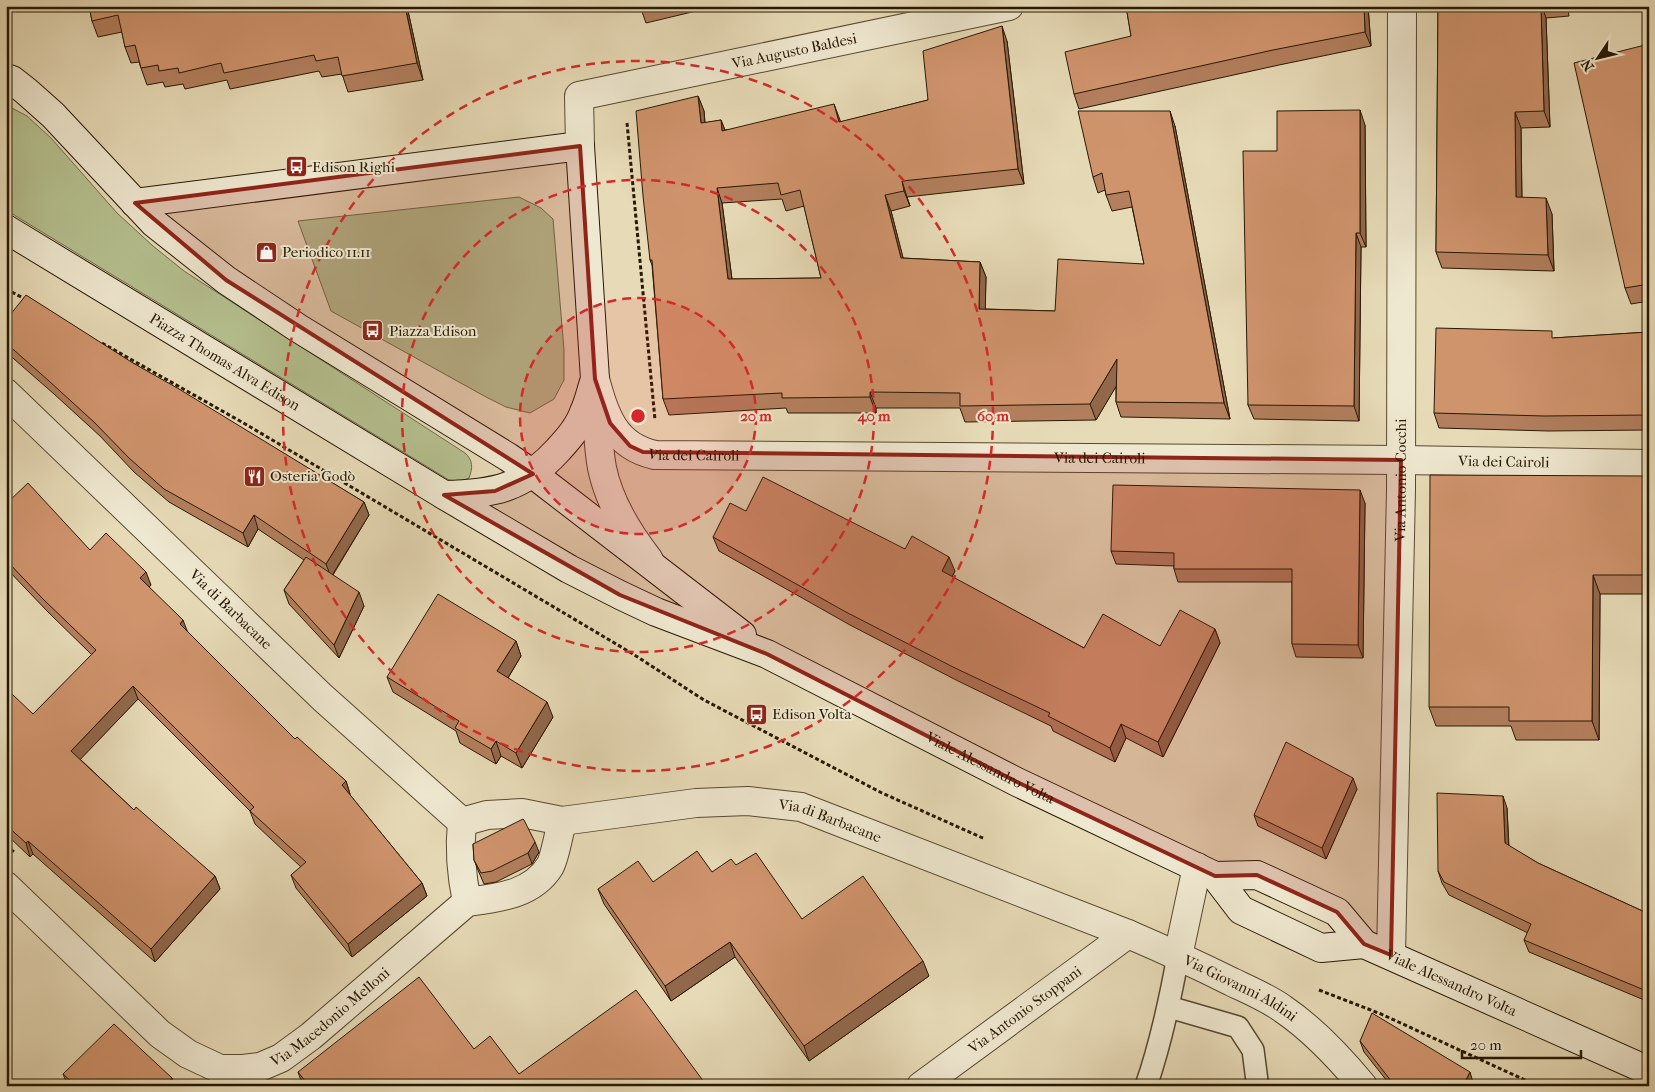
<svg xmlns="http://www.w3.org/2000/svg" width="1655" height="1092" viewBox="0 0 1655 1092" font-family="'IM FELL French Canon',serif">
<rect width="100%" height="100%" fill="#e7dbb7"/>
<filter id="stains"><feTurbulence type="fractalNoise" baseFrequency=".004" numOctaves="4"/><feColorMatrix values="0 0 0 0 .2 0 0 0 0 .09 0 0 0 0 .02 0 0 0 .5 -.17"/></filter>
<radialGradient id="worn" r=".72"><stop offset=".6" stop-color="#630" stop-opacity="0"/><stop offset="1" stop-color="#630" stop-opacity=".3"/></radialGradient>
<g fill="#b5c08f" stroke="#6e6c48">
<path d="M6 105 27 116 51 138 117 213 153 246 184 271 465 453C473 460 473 468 469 478L461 482 449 480 6 210Z"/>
<polygon points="519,197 541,208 553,219 564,350 564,380 554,399 530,413 506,407 486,397 331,311 298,221"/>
</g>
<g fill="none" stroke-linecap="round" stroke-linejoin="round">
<defs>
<g id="lane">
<polyline points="1169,1007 1238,1027 1253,1050 1257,1081 1256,1086"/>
<path d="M1146 1086C1161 1043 1170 1000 1178 956"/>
</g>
<g id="street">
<path id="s1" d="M580 146 579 96 1009 6"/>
<path id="s2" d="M595 379C605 415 614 446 655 455L1401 460 1649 464"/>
<path id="s3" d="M6 393 323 698 462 822"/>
<path d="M596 403C598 425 598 447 602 468 609 502 628 533 649 560"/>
<path id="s4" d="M462 822 487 815 522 813 562 821 696 803 748 801 801 807 1128 934C1163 949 1198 965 1232 982 1249 990 1268 998 1283 1009 1314 1030 1339 1057 1363 1086"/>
<path d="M462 822C459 851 461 874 467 902"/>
<path id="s5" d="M6 886 160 1034 188 1054 220 1069H243L260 1067 281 1058 311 1036 467 902C497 898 532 895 550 866 555 857 559 833 562 821"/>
<path id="s6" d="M1391 955 1401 490 1402 6"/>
<polyline points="1178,956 1197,867"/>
<path id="s7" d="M921 1086 1128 934"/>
</g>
<g id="secondary">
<polyline points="6,78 12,80 26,91 53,115 154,223 226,280 298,328 508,457 533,474 742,635"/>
<path d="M135 203 580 146 595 379C591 390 589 402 584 412 579 427 568 439 558 450 523 488 495 494 444 495"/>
<path id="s8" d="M6 229 444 495 569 569 620 595 656 612 767 654 1017 782 1215 876 1257 875 1337 912 1364 944 1649 1071"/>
<polyline points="1215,876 1241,910 1321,948 1364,944"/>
</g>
</defs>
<use href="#lane" stroke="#57492f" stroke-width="24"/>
<use href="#street" stroke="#57492f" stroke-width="30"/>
<use href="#secondary" stroke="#271802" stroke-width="30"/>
<g stroke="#271802" stroke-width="3" stroke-dasharray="4 2.5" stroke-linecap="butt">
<polyline points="627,123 655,420"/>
<polyline points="6,289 25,299"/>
<polyline points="102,343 247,425 633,654 704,700 882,793 985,839"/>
<polyline points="6,845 14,852"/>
<polyline points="1319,990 1381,1014 1538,1086"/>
</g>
<use href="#lane" stroke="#efe8d0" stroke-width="21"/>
<use href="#street" stroke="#efe8d0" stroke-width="28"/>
<use href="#secondary" stroke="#efe8d0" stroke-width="28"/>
</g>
<g fill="#b37f5e" stroke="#271802" fill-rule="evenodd">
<polygon points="89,6 420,6 420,10 408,11 423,80 348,92 342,74 322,77 319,71 230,89 227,80 185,89 183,84 165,87 163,82 147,85 141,68 139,62 131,63 125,47 122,32 98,37 92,21"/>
<polygon points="640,6 717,6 646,23"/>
<polygon points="1126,6 1368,6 1371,46 1279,65 1079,109 1074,94 1131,36"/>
<polygon points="1438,6 1586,6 1568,10 1569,16 1546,18 1550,127 1521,128 1522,197 1552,214 1554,271 1442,268 1436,252"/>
<path d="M1007 41 1024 184 907 197 910 206 891 211 903 258 980 262 986 277 985 309 1055 311 1144 264 1132 207 1112 211 1106 195 1105 190 1098 193 1093 177 1175 126 1230 419 1121 417 1116 402V386L1096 420 965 422 960 408H876V413H788L786 408 669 415 663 399 652 265 650 260 698 96 704 111 705 123 721 120 725 130 841 122 928 100ZM782 199 786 211 804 206 821 278 732 279 722 203Z"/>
<polygon points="1649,44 1649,301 1631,304 1625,288"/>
<polygon points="1365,125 1366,247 1361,247 1359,421 1254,419 1248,405 1277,151"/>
<polygon points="6,320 133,363 364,502 369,515 333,575 364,606 339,658 289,604 284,590 304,560 258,529 248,547 169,502 134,472 100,436 54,394 6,352"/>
<polygon points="1649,332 1649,430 1549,431 1439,428 1434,413 1554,338"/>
<polygon points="1649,477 1649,594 1600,594 1599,740 1516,740 1511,726 1436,726 1429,707"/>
<polygon points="1365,503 1363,658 1296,657 1292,644 1292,582 1178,582 1174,569 1174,566 1116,564 1111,551"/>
<polygon points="6,504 90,550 151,585 149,587 188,632 295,739 346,781 350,794 350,795 422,883 427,896 352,957 296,888 291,875 301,867 255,824 250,811 138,699 80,759 134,810 215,876 220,889 155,962 33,854 30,857 6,834 6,700 33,714 92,655 48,612 6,568"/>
<polygon points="746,511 905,549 955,571 952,577 1084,648 1160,646 1215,629 1220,643 1163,757 1126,738 1115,762 1053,731 1051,726 958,681 850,625 719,551 713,537"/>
<polygon points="516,641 521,656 508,678 553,717 522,768 501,756 496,764 460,743 456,731 393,692 387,677"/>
<polygon points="1357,789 1326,859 1258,826 1254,815"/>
<polygon points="1507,808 1509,846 1538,863 1649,914 1649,1002 1529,952 1524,940 1528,933 1449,895 1442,883 1438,871"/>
<polygon points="473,844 539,852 532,864 496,882 484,884 478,870 474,860"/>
<polygon points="736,865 802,919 929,976 809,1061 735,957 671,1001 604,904 598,889 653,882 712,872"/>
<polygon points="1360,1041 1473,1082 1472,1086 1391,1086 1364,1052"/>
<polygon points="474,1049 519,1074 707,1086 303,1086 298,1072"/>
<polygon points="63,1074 172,1078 175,1086 68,1086"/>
</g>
<g fill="#92684c" stroke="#271802">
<polygon points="405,6 407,6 408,11 423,80 417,63"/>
<polygon points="1364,6 1368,6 1371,46 1365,32"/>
<polygon points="1541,6 1542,6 1546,18 1550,127 1544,111"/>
<polygon points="1002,26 1007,41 1024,184 1018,169"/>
<polygon points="698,96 704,111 706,139 701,123"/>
<polygon points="834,104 840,120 845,138 839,122"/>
<polygon points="1360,110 1365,125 1366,247 1360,233"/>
<polygon points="1170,111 1175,126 1230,419 1224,403"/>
<polygon points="1515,112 1521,128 1522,213 1516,197"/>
<polygon points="721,120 727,136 722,131"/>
<polygon points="902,181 907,197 910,206 904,191"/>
<polygon points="717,188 722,203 734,295 728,279"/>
<polygon points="885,195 891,211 907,273 901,258"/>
<polygon points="1546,198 1552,214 1554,271 1548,255"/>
<polygon points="1356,233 1361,247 1359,421 1354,406"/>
<polygon points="980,262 986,277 985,324 979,309"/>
<polygon points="1117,359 1123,375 1096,420 1090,404"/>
<polygon points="870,392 876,408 876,413 870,397"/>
<polygon points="1360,490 1365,503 1363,658 1358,645"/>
<polygon points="364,502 369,515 331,577 326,564"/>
<polygon points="254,515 258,529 248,547 243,533"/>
<polygon points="949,557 955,571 947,586 942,571"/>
<polygon points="146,572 151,585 145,592 140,578"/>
<polygon points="1593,575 1600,594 1599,740 1592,721"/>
<polygon points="359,592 364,606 339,658 334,645"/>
<polygon points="183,620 188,633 180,624"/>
<polygon points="1215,629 1220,643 1163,757 1158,742"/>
<polygon points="516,641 521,656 503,686 497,671"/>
<polygon points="133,686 138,699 76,764 71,751"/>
<polygon points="547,702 553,717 522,768 516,753"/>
<polygon points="1121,724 1126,738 1115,762 1110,748"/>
<polygon points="496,741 501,756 496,764 491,749"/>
<polygon points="1353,778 1357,789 1326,859 1322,848"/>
<polygon points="346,781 350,794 347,798 342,785"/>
<polygon points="1503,796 1507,808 1509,855 1505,843"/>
<polygon points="28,841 33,854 30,857 26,843"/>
<polygon points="535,842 539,852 532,864 528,853"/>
<polygon points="215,876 220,889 155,962 151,949"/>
<polygon points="422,883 427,896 352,957 348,944"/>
<polygon points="730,942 735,957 671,1001 665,986"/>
<polygon points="923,961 929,976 809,1061 804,1046"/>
<polygon points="6,976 11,989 6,995"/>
<polygon points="1470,1072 1473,1082 1472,1086 1463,1086"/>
<polygon points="172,1078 175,1086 165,1086"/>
</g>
<g fill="#d0946d" stroke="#271802" fill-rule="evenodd">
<polygon points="89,6 405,6 417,63 342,76 338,57 316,61 314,55 224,73 221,63 179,73 178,68 159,71 158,65 141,68 135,45 125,47 118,15 92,21"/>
<polygon points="1126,6 1364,6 1365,32 1273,50 1074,94 1065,52 1131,36"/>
<polygon points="1438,6 1541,6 1544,111 1515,112 1516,197 1546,198 1548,255 1436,252"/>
<path d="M1002 26 1018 169 902 181 904 191 885 195 901 258 980 262 979 309 1055 311 1058 259 1144 264 1129 191 1106 195 1102 173 1093 177 1078 111H1170L1224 403 1116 402 1117 359 1090 404 960 406V393L870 392V397L782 398V393L663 399 652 260H650L643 196 636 111 698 96 701 123 721 120 722 131 834 104 839 122 928 100 923 51ZM778 183 781 195 800 190 821 278 728 279 717 188Z"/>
<polygon points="1649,44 1649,284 1625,288 1574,63"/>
<polygon points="1360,110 1360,233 1356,233 1354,406 1248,405 1243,151 1277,151 1277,111"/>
<polygon points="26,295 133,363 179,389 364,502 326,564 254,515 243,533 164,489 129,458 95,423 49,381 6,343 6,320"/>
<polygon points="1436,328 1552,331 1552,338 1649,332 1649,415 1544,416 1434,413"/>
<polygon points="1430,475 1648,476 1649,575 1593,575 1592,721 1509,721 1509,707 1429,707"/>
<polygon points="763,477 905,549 912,536 949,557 942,571 1084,648 1103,614 1160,646 1180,610 1215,629 1158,742 1121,724 1110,748 1048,716 1050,713 953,667 844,611 713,537 730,503 746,511"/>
<polygon points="28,483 90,550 106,533 146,572 140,578 183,620 180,624 295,739 297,737 346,781 342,785 422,883 348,944 291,875 306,862 250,811 254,807 133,686 71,751 134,810 136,807 215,876 151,949 28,841 26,843 6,825 6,700 12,694 33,714 96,650 43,599 6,560 6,504"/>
<polygon points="1113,485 1360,490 1358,645 1292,644 1292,569 1174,569 1174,553 1111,551"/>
<polygon points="306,557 359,592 334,645 284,590"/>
<polygon points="438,594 516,641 497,671 547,702 516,753 496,741 491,749 455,728 459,721 387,677"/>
<polygon points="1286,742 1353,778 1322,848 1254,815"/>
<polygon points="1437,793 1503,796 1505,843 1538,863 1649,914 1649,992 1524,940 1531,924 1444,882 1438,871"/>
<polygon points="523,819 524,820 535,842 528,853 492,871 481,873 474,860 473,844"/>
<polygon points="697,851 712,872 731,859 736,865 756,853 802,919 863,876 923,961 804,1046 730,942 665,986 598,889 638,861 653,882"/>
<polygon points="419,977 474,1049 490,1036 519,1074 636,990 707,1086 309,1086 298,1072"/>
<polygon points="1372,1013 1470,1072 1463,1086 1395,1086 1360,1041"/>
<polygon points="114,1024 172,1078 165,1086 76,1086 63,1074"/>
</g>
<path fill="#8f2418" fill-opacity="0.2" stroke="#8f2418" stroke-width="4" stroke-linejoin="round" d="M580 146 595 379 610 423 630 446 643 452 1401 460 1391 955 1364 944 1337 912 1257 875 1215 876 1017 782 767 654 620 595 444 495 495 491 533 474 226 280 135 203Z"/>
<circle cx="638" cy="416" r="118" fill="#d62828" fill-opacity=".12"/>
<g fill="none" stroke="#d62828" stroke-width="2.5" stroke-dasharray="9 6">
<circle cx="638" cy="416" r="118"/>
<circle cx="638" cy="416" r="236"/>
<circle cx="638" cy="416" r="355"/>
</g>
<defs>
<symbol id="bus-square" viewBox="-11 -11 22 22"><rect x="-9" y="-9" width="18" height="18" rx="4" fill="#8f2418" stroke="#efe8d0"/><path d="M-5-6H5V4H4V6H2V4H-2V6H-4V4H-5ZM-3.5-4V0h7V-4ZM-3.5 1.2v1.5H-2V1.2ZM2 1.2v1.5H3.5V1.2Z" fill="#fff"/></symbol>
<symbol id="shop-square" viewBox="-11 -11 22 22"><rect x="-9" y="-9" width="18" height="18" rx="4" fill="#8f2418" stroke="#efe8d0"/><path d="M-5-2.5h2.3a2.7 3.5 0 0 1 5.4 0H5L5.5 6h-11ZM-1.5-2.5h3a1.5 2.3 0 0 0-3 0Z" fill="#fff"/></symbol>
<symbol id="restaurant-square" viewBox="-11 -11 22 22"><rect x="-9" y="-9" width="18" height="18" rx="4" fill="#8f2418" stroke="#efe8d0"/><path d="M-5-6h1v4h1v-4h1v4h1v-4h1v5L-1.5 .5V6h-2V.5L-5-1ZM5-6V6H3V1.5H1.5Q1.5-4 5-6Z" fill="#fff"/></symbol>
</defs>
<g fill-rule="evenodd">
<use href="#bus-square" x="284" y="154" width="25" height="25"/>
<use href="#shop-square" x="254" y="240" width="25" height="25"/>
<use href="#bus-square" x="360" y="318" width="25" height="25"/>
<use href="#restaurant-square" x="242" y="464" width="25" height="25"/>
<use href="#bus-square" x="744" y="702" width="25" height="25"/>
</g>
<g text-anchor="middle" stroke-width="4" stroke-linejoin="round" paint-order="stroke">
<g font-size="15" fill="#271802" stroke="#efe8d0">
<text dy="5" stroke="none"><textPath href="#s1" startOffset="270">Via Augusto Baldesi</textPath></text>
<text dy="5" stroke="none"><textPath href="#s8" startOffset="256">Piazza Thomas Alva Edison</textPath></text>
<text dy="5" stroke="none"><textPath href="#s2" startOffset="142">Via dei Cairoli</textPath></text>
<text dy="5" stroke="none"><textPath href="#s2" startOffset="548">Via dei Cairoli</textPath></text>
<text dy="5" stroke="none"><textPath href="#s2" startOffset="952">Via dei Cairoli</textPath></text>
<text dy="5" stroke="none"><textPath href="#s6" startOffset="475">Via Antonio Cocchi</textPath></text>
<text dy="5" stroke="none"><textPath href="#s3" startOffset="312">Via di Barbacane</textPath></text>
<text dy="5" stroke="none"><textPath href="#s8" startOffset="1124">Viale Alessandro Volta</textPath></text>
<text dy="5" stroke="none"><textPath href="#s4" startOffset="374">Via di Barbacane</textPath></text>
<text dy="5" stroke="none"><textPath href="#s8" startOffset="1641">Viale Alessandro Volta</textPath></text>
<text dy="5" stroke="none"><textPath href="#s4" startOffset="818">Via Giovanni Aldini</textPath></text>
<text dy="5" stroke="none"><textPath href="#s7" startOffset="129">Via Antonio Stoppani</textPath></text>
<text dy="5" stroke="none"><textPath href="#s5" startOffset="410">Via Macedonio Melloni</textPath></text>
</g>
<g font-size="15" fill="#271802" stroke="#efe8d0" text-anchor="start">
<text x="312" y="172">Edison Righi</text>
<text x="282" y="257">Periodico 11.11</text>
<text x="389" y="336">Piazza Edison</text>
<text x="270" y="481">Osteria Godò</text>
<text x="772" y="719">Edison Volta</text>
</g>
</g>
<circle cx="638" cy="416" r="8" fill="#d62828" stroke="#efe8d0" stroke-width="2.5"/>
<g font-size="15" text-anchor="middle" font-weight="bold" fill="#d62828" stroke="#efe8d0" stroke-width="4" stroke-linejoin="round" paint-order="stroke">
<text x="756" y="421">20 m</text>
<text x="874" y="421">40 m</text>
<text x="993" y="421">60 m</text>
</g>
<rect width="1655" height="1092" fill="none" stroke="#e7dbb7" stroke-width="25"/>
<rect x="8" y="8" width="1640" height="1077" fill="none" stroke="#271802" stroke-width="2.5"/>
<rect x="12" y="12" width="1630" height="1067" fill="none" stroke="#271802"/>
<g transform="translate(1598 58) rotate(235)" stroke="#efe8d0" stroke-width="4" paint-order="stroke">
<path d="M0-4L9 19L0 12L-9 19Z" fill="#271802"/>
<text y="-8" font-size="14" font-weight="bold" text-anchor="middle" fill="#271802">N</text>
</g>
<path d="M1462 1050v8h119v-8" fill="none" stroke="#271802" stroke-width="2.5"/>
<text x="1470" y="1050" font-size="15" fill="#271802" stroke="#efe8d0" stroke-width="4" paint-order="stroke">20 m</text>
<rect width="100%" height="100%" filter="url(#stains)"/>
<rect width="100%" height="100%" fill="url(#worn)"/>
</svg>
